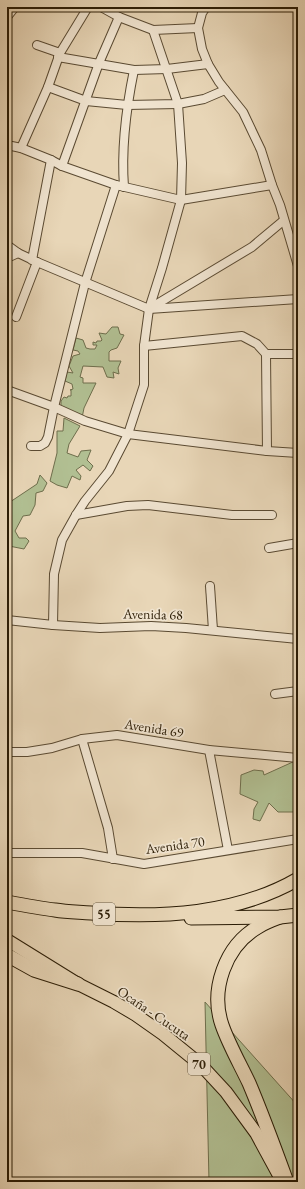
<svg xmlns="http://www.w3.org/2000/svg" width="305" height="1189" viewBox="0 0 305 1189" font-family="'EB Garamond',serif">
<rect width="100%" height="100%" fill="#e8d6b7"/>
<filter id="stains"><feTurbulence type="fractalNoise" baseFrequency=".005" numOctaves="4"/><feColorMatrix values="0 0 0 0 .2 0 0 0 0 .09 0 0 0 0 .02 0 0 0 .5 -.17"/></filter>
<radialGradient id="worn" r=".72"><stop offset=".6" stop-color="#630" stop-opacity="0"/><stop offset="1" stop-color="#630" stop-opacity=".3"/></radialGradient>
<g fill="#b1bf92" stroke="#6e6e4c">
<polygon points="112,327 118,327 120,334 124,335 117,348 111,350 109,352 109,361 121,361 118,368 119,374 113,372 114,378 107,377 103,367 83,366 80,377 83,378 83,383 96,383 84,408 82,418 61,408 61,401 64,397 67,398 68,396 71,396 71,390 70,390 73,389 72,384 65,381 67,372 73,373 69,366 73,356 80,354 78,351 73,350 76,338 83,340 86,348 90,349 95,349 97,345 93,345 93,342 96,343 97,341 101,341 102,340 99,333 106,334"/>
<polygon points="64,418 80,426 69,444 67,453 78,457 81,451 91,450 87,460 93,466 90,471 83,465 76,470 81,476 80,480 72,476 67,488 57,485 50,481 57,453 57,431 63,431"/>
<polygon points="40,475 47,483 43,491 36,493 35,505 30,515 23,516 15,531 19,538 26,538 29,541 24,549 9,546 11,560 7,563 7,511 10,502 37,484"/>
<polygon points="295,761 298,761 298,812 278,812 269,803 260,821 253,819 254,809 258,802 240,794 241,775 254,770 263,771 264,775"/>
<polygon points="205,1002 298,1106 298,1182 209,1182"/>
</g>
<g fill="none" stroke-linecap="round" stroke-linejoin="round">
<defs>
<g id="minor">
<polyline points="101,7 119,17 153,30 198,28"/>
<polyline points="206,7 202,13 198,28 202,49 208,64 219,82 243,112 261,150 272,185 280,205 298,266"/>
<polyline points="7,17 15,7"/>
<polyline points="37,45 60,53"/>
<polyline points="58,57 134,70 167,69 208,64"/>
<polyline points="48,87 86,101 127,105 178,104 204,99 225,90"/>
<polyline points="7,145 21,148 51,160 62,166 116,185 181,200 272,185"/>
<polyline points="21,148 48,87 60,53 88,7"/>
<polyline points="62,166 99,63 119,17"/>
<path d="M124 187C121 147 126 109 134 70"/>
<polyline points="7,245 18,253 37,262 149,309 298,299"/>
<polyline points="7,258 18,253"/>
<polyline points="32,260 51,160"/>
<polyline points="298,288 298,305"/>
<polyline points="152,307 252,247 283,221"/>
<polyline points="16,317 37,262"/>
<polyline points="144,346 242,336 257,344 266,354 298,354"/>
<polyline points="266,354 267,451"/>
<polyline points="7,390 54,407 85,421 128,434 267,451 298,453"/>
<polyline points="31,446 40,446 45,443 48,437 54,407 85,283 116,185"/>
<polyline points="76,515 127,506 148,505 232,515 272,515"/>
<polyline points="269,548 298,543"/>
<polyline points="210,586 213,630"/>
<polyline points="7,620 53,625 100,628 151,626 186,628 298,639"/>
<polyline points="53,625 54,574 62,540 76,515 85,501 109,471 128,434 144,385 144,346 149,309 162,268 181,200 182,163 178,104 153,30"/>
<polyline points="275,694 298,691"/>
<polyline points="82,739 108,828 113,859"/>
<polyline points="209,750 228,850"/>
<polyline points="7,752 27,752 52,748 82,739 117,735 209,750 298,758"/>
<polyline points="7,853 82,853 144,864 298,839"/>
</g>
<polyline id="primary" points="7,940 78,984 114,1002 136,1015 163,1034 201,1065 226,1092 256,1133 282,1181"/>
<g id="trunk">
<path d="M7 902C23 905 39 908 55 910 67 912 79 912 91 913 161 918 236 915 298 879"/>
<path d="M280 917C272 920 264 923 258 927 225 946 210 990 222 1025 229 1045 240 1064 249 1083 263 1116 275 1149 287 1182"/>
<polyline points="191,918 280,917 298,915"/>
<polyline points="7,955 34,970 78,984"/>
</g>
</defs>
<use href="#minor" stroke="#5a4a32" stroke-width="10"/>
<use href="#primary" stroke="#2b1c05" stroke-width="14"/>
<use href="#trunk" stroke="#2b1c05" stroke-width="15"/>
<use href="#minor" stroke="#f0e4d0" stroke-width="8"/>
<use href="#primary" stroke="#e8d6b7" stroke-width="12"/>
<use href="#trunk" stroke="#e8d6b7" stroke-width="13"/>
</g>
<g text-anchor="middle" stroke-width="3.5" stroke-linejoin="round" paint-order="stroke">
<g fill="#f0e4d0" stroke="#665842" stroke-width="1">
<rect x="93" y="903" width="22" height="22" rx="3"/>
<rect x="188" y="1053" width="22" height="22" rx="3"/>
</g>
<g font-size="13" font-weight="bold" fill="#2b1c05">
<text x="104" y="919">55</text>
<text x="199" y="1069">70</text>
</g>
<g font-size="14" fill="#2b1c05" stroke="#f0e4d0">
<text transform="translate(153 614) rotate(1)" y="5">Avenida 68</text>
<text transform="translate(154 728) rotate(9)" y="5">Avenida 69</text>
<text transform="translate(175 845) rotate(-8)" y="5">Avenida 70</text>
<text transform="translate(154 1013) rotate(34)" y="5">Ocaña - Cucuta</text>
</g>
</g>
<rect width="305" height="1189" fill="none" stroke="#e8d6b7" stroke-width="24"/>
<rect x="8" y="8" width="289" height="1173" fill="none" stroke="#2b1c05" stroke-width="2"/>
<rect x="12" y="12" width="281" height="1165" fill="none" stroke="#2b1c05"/>
<rect width="100%" height="100%" filter="url(#stains)"/>
<rect width="100%" height="100%" fill="url(#worn)"/>
</svg>
